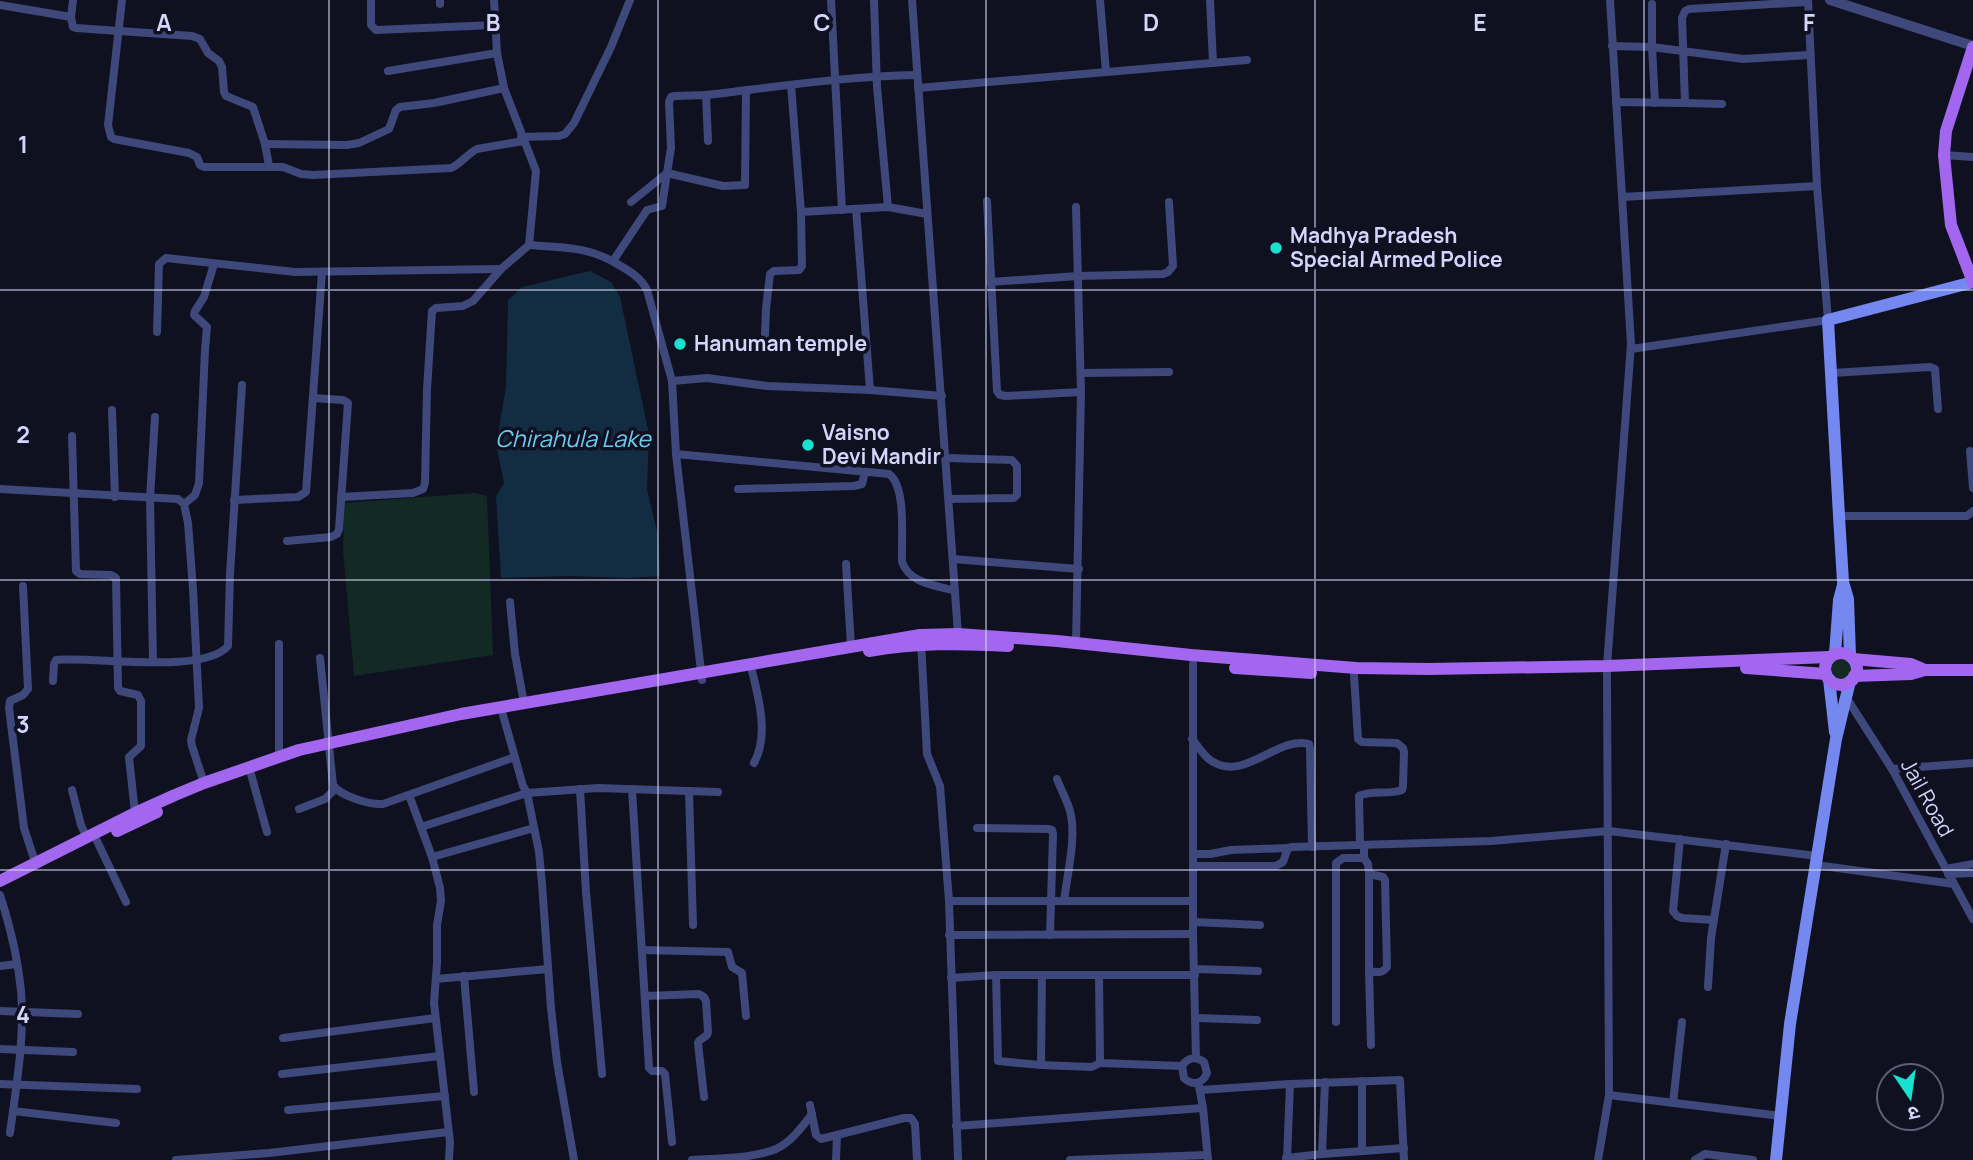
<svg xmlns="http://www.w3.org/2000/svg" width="1973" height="1160" viewBox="0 0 1973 1160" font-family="Manrope,'Noto Sans Devanagari',sans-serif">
<rect width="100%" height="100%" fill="#0f1020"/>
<g fill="#132924">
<polygon points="475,493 487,496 493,655 354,676 343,551 344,503"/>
<circle cx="1841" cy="668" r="11"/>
</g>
<polygon fill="#122d41" points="590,271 611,282 620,297 649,434 647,489 658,535 660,576 630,578 569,576 501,578 496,496 504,483 496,444 506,387 508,300 522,287"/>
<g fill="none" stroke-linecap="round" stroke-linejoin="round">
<g stroke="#3f487a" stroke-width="8">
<polyline points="73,0 71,17 73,27 76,28 192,36 200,39 208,53 219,61 222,67 224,92 226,96 253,107 265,144 269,166"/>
<path d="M122 0 108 125 111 137 114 139 189 153 197 157 200 165 204 167H283L301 174 313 175 451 168C461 164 467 154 477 149L523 141"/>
<polyline points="371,0 371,25 376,30 495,25"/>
<polyline points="440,0 440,4"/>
<polyline points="831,0 842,210"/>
<polyline points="874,0 877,87 888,207"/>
<polyline points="912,0 958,634"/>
<polyline points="1100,0 1106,72"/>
<polyline points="1210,0 1213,63"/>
<polyline points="1652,4 1652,47 1655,103"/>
<polyline points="0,5 71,17"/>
<polyline points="1612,46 1652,47 1743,59 1809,55"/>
<polyline points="388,71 497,53"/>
<polyline points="791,85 801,212"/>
<polyline points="918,88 1247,60"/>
<polyline points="706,95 675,96 671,97 669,102 671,148 667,173 723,186 745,185 746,90"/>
<polyline points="1616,102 1685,103"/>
<polyline points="1722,104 1685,103 1682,18 1685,11 1689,9 1806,2"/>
<polyline points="521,137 559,136 565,134 574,123 611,47 630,0"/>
<path d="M708 141 706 95C776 87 846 76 917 75"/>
<polyline points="265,144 347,145 359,143 389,129 396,110 400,107 434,103 504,88"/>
<polyline points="1944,155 1973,157"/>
<polyline points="1622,197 1817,186"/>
<polyline points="987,201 997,391 1000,395 1006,396 1081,392 1076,643"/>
<polyline points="631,202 667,173"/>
<polyline points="1076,207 1081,392"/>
<polyline points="856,209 870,390"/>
<path d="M529 245C564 248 588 246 619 265 631 272 641 278 647 290L672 381"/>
<polyline points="613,261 647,210 662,206 667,173"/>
<polyline points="990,282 1078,276 1163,274 1168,272 1173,266 1169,202"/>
<polyline points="157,332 159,264 166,258 295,272 501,269"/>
<polyline points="765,335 766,309 770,274 774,271 799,270 802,266 801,212 888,207 927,214"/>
<polyline points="1631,349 1828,320 1817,186 1808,0"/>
<polyline points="1081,373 1169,372"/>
<polyline points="1832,373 1930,367 1935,369 1938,409"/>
<polyline points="112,410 115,497"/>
<polyline points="72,436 76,571 80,574 111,575 116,578 118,688 120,691 138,695 141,701 141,746 129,757 135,813"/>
<polyline points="1970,451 1973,488"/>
<path d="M676 454 889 474C907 487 901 541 902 562 910 584 936 585 955 591"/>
<polyline points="946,458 1012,460 1017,466 1017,495 1014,498 949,499"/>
<polyline points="0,489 178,499 184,504 188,523 193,589 199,708 191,740 192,746 204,783"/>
<polyline points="738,489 854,486 862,484 865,472"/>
<polyline points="341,497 413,493 423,489 425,483 427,389 432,311 436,308 463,306 473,301 501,269 529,245 536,171 504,88 497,53 494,0"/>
<polyline points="234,500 298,497 306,492 322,272"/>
<polyline points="184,504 195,495 199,483 205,350 207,327 194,315 195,311 204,297 214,264"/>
<polyline points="1839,516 1967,516 1973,511"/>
<polyline points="287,541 331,537 337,534 339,529 348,403 343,400 313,398"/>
<polyline points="953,559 1079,569"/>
<polyline points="846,564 851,646"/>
<polyline points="23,586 28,689 23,695 10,701 9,708 24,828 36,865"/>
<polyline points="510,602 515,654 524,703"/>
<polyline points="921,641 927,754 940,786 949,901 958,1160"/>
<path d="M320 658 333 785C340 796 370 805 383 804L515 757"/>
<polyline points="153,662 150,498 155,417"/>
<polyline points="1193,664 1193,934 1196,1058"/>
<polyline points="1607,666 1631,344 1610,0"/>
<path d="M752 671C759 699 769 736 754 763"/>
<polyline points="1607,674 1609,1095 1781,1116"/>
<path d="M1354 675 1358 739 1362 742 1397 743 1403 748 1404 752 1403 786 1402 790C1388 795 1372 790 1359 796L1360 845"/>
<polyline points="702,680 676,454 672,381 707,378 767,386 870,390 942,396"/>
<path d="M53 681 54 664 56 660C94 656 203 675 228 646L230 574 242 385"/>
<polyline points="1846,697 1892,769 1973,919"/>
<polyline points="503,715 523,786 527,793 598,788 718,792"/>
<path d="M1192 739C1198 746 1203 755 1210 760 1244 784 1277 735 1309 744L1310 749 1312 847"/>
<polyline points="279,757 279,644"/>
<polyline points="1892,769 1973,763"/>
<polyline points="251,774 267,832"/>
<path d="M1057 779C1061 790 1067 800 1070 811 1077 836 1067 875 1064 901"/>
<polyline points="580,789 586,892 602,1074"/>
<polyline points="632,789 649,1068 652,1071 662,1071 665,1074 672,1142"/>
<polyline points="72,790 81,825 87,838"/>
<polyline points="689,791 693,925"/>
<polyline points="409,795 432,857 440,888 441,901 437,925 437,963 434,1003 450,1142 449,1160"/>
<polyline points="299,809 325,799 335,789"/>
<polyline points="421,827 527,793 539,852 542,884 551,1008 557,1062 574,1160"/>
<polyline points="977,828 1048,829 1052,830 1053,834 1050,935"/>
<polyline points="1680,839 1673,911 1677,916 1682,918 1714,920"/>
<polyline points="97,841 126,902"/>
<polyline points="1364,845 1364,858 1368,864 1369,874 1369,971 1371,1045"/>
<polyline points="1193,854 1210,854 1231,850 1288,848"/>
<polyline points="432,857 534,828"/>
<polyline points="1816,865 1954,884"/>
<polyline points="1194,866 1276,866 1283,862 1288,848 1292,847 1491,841 1609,831 1817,856"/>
<polyline points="1946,869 1973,864"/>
<path d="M1369 874 1383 877 1385 880 1387 967C1382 974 1377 972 1369 971"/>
<polyline points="1948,874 1973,873"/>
<path d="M0 895C10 926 18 959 21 991 25 1038 16 1087 10 1133"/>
<polyline points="949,901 1193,901"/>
<polyline points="1193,922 1260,925"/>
<polyline points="949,935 1193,934"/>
<polyline points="642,950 728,952 732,967 742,973 746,1016"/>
<polyline points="0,966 17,964"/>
<polyline points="1195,969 1258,971"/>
<polyline points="996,975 998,1061 1041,1065 1042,975"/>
<path d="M1099 975 1100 1063 1182 1066C1188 1057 1196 1056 1204 1062L1207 1073C1203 1084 1192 1086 1184 1078L1182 1066"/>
<polyline points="464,976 474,1092"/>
<polyline points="951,978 996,975 1195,975"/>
<polyline points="436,979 548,969"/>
<polyline points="1708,987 1711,938 1726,844"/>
<polyline points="645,996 699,994 704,997 706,1001 708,1032 707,1035 699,1041 698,1043 704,1097"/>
<polyline points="0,1011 78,1014"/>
<polyline points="1196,1018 1257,1020"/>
<polyline points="1336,1022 1336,863 1343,858 1364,858"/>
<polyline points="283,1038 435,1018"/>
<polyline points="0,1049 73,1052"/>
<polyline points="1041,1065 1092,1067 1100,1063"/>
<polyline points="282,1074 440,1056"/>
<polyline points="1362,1081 1362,1151"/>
<polyline points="0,1084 137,1089"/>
<polyline points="1199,1086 1203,1108 1208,1160"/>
<polyline points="1200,1090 1290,1084 1400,1080 1404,1160"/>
<polyline points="1673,1103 1682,1022"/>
<polyline points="810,1105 816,1135 821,1139 904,1118 911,1118 915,1124 917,1160"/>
<polyline points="288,1110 445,1096"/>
<polyline points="13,1111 116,1123"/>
<polyline points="956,1126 1203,1108"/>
<polyline points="1322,1154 1325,1082"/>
<polyline points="1286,1158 1322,1154 1404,1148"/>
<polyline points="176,1160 269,1153 448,1132"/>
<path d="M692 1160C718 1158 752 1159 776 1149 791 1142 802 1127 812 1114"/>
<polyline points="836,1160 837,1135"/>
<polyline points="1070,1160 1207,1155"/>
<polyline points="1287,1160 1290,1084"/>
<polyline points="1598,1160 1609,1095"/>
<polyline points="1695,1160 1705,1154 1753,1160"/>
</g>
<polyline stroke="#3f487a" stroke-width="10" points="1830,0 1973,46"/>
<g stroke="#7488f0" stroke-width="12">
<polyline points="1835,654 1839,600 1843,585"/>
<polyline points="1850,656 1848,599 1843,582 1839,516 1828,320 1973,282"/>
<polyline points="1829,679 1835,732"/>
<polyline points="1776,1160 1790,1024 1836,739 1850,681"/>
</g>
<g stroke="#a266ef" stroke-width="12">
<polyline points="1973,47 1946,131 1944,155 1951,225 1973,282"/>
<path d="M869 651C918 643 959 643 1008 646"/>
<circle cx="1841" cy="669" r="16"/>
<polyline points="1853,659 1911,664 1925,670"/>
<polyline points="1235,668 1311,673"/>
<polyline points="1746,668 1826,674"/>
<polyline points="1854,676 1911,674 1925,670 1973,670"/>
<polyline points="117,831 157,812"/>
<polyline points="0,881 135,813 175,795 204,783 299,750 461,714 920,635 958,634 1057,641 1191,655 1356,668 1429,669 1607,666 1829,657"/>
</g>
</g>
<path fill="none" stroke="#d3d6fa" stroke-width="2" stroke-opacity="0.55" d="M329 0V1160M658 0V1160M986 0V1160M1315 0V1160M1644 0V1160M0 290H1973M0 580H1973M0 870H1973"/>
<g fill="#18e1cf" stroke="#0f1020" stroke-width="2.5">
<circle cx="1276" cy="248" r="7"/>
<circle cx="680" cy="344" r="7"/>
<circle cx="808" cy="445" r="7"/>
</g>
<g text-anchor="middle" stroke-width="7" stroke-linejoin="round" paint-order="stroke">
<g font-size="21" font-weight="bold" fill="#d3d6fa" stroke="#0f1020" text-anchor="start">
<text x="1290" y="243">Madhya Pradesh<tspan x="1290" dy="24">Special Armed Police</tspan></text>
<text x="694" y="351">Hanuman temple</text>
<text x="822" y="440">Vaisno<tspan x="822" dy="24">Devi Mandir</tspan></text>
</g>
<g font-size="21" fill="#d3d6fa" stroke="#0f1020">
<text transform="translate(1927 798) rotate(61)" y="7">Jail Road</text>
</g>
<g font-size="23" font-style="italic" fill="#6ccbef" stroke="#0f1020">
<text x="573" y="447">Chirahula Lake</text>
</g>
</g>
<g font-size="23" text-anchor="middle" font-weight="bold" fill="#d3d6fa" stroke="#0f1020" stroke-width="7" stroke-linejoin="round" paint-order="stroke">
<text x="164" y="31">A</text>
<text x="493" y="31">B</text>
<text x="822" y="31">C</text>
<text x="1151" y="31">D</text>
<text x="1480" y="31">E</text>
<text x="1809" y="31">F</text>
<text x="23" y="153">1</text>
<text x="23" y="443">2</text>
<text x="23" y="733">3</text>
<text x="23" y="1023">4</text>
</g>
<g transform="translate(1910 1097) rotate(167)"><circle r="33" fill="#0f1020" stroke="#5d5f77" stroke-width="2"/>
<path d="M0-5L12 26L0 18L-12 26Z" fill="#18e1cf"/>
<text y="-10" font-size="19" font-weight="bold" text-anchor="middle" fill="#d3d6fa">उ</text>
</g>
</svg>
